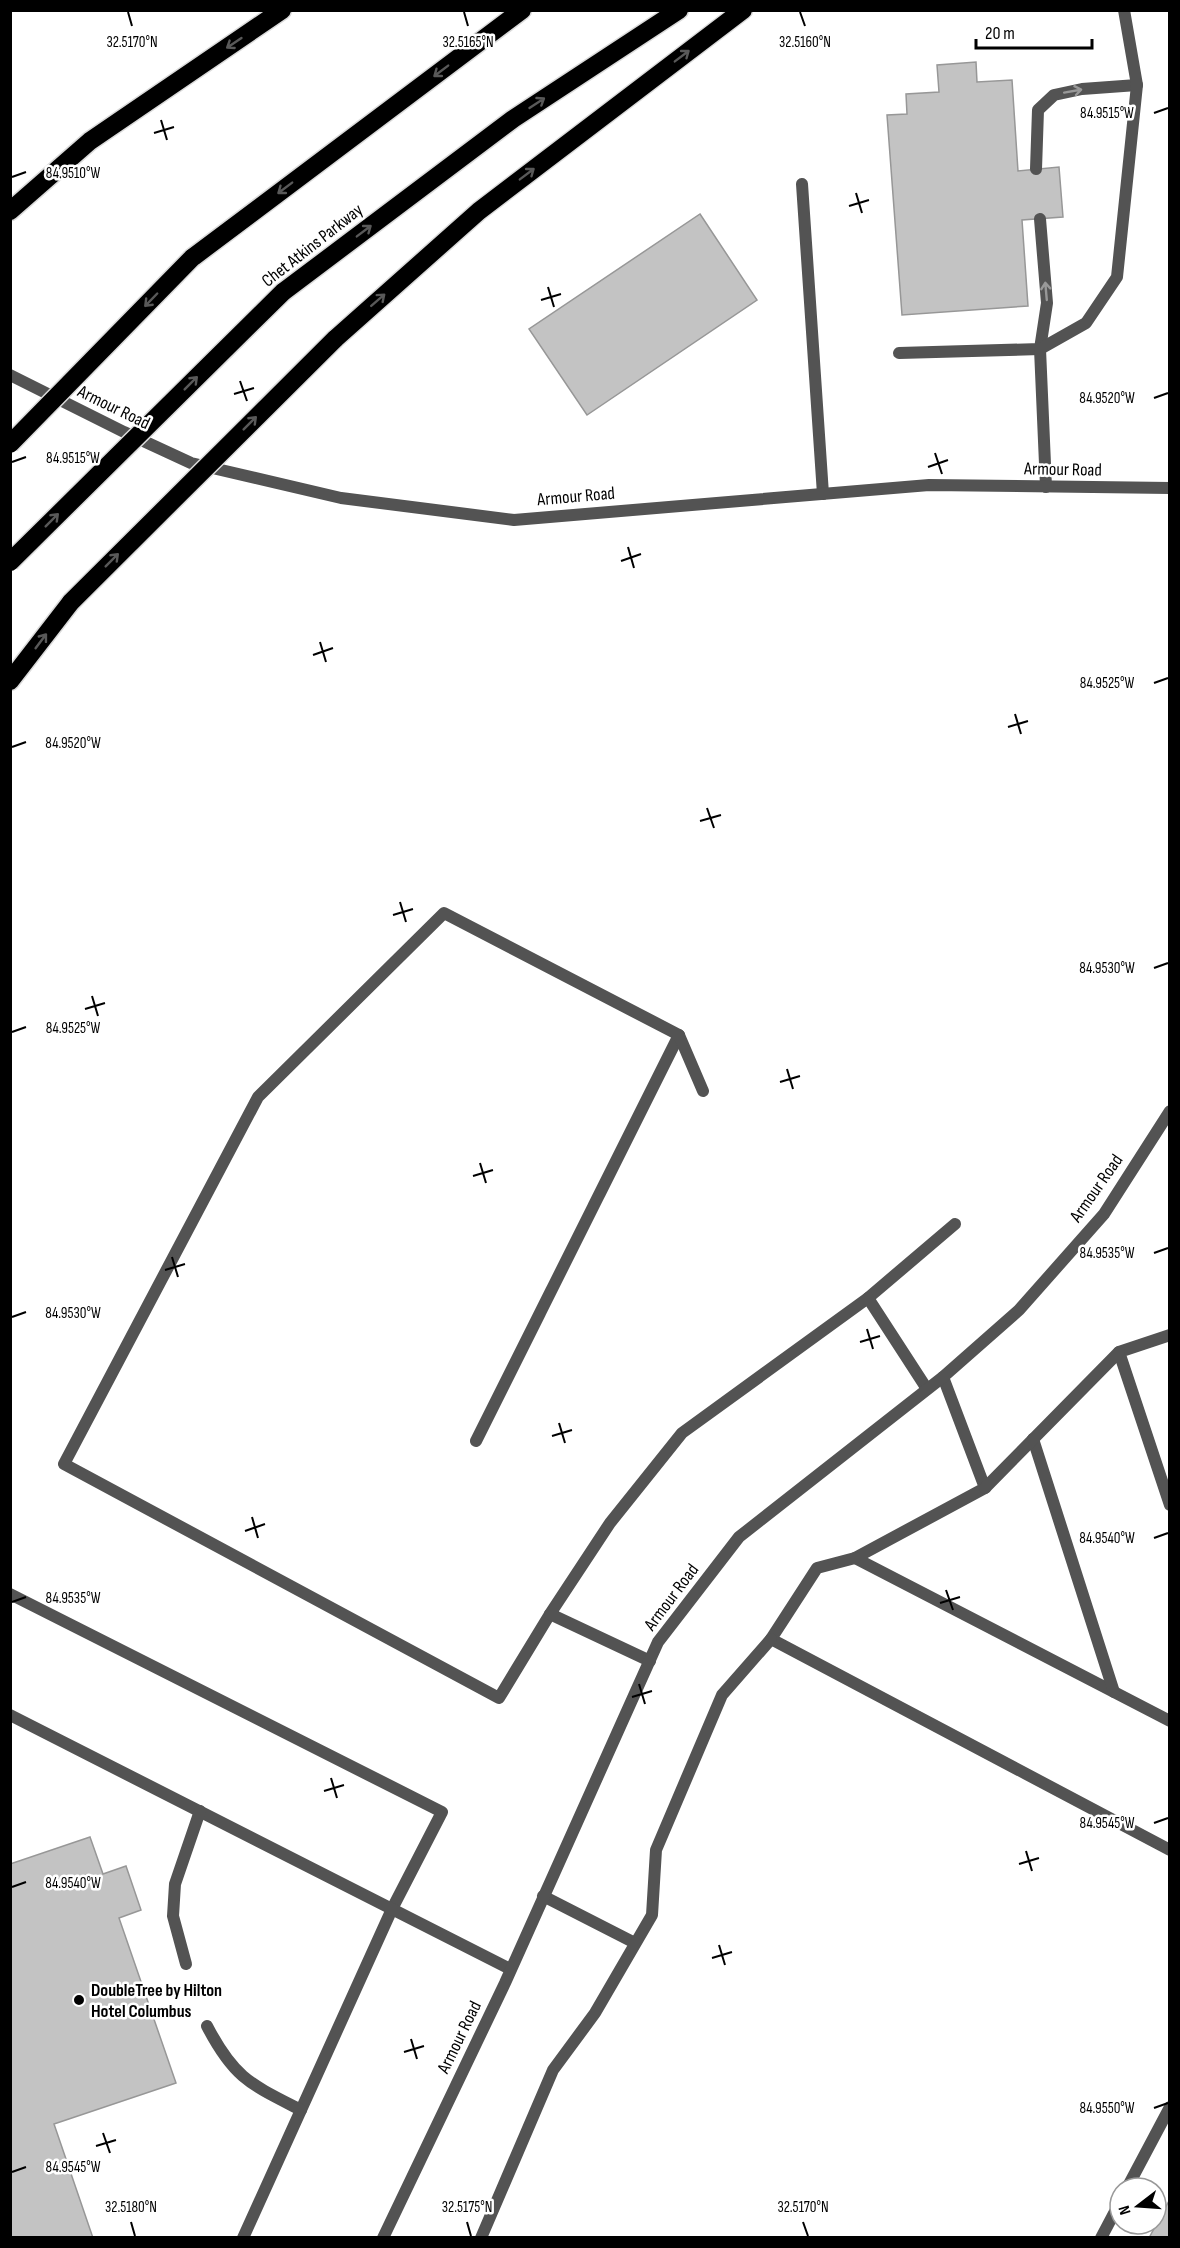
<svg xmlns="http://www.w3.org/2000/svg" width="1180" height="2248" viewBox="0 0 1180 2248" font-family="'Sofia Sans Condensed',sans-serif">
<rect width="100%" height="100%" fill="#fff"/>
<g fill="#c3c3c3" stroke="#979797" stroke-width="1.5">
<polygon points="976,62 977,82 1012,80 1018,171 1059,167 1063,217 1022,220 1028,306 902,315 887,115 907,114 906,94 939,92 937,65"/>
<polygon points="700,214 757,300 587,415 529,329"/>
<polygon points="90,1837 103,1874 126,1866 141,1910 119,1918 176,2083 54,2124 93,2238 10,2238 10,1864"/>
<polygon points="1170,2199 1170,2238 1149,2238"/>
</g>
<g fill="none" stroke-linecap="round" stroke-linejoin="round">
<defs>
<g id="motorway">
<polyline points="10,211 90,141 282,10"/>
<polyline points="192,258 522,10"/>
<polyline points="283,292 513,119 679,10"/>
<polyline points="335,339 479,211 743,10"/>
<polyline points="10,681 71,602"/>
</g>
</defs>
<use href="#motorway" stroke="#dbdbdb" stroke-width="21"/>
<g stroke="#535353" stroke-width="12">
<polyline points="1036,169 1038,110 1054,95 1082,89 1137,85"/>
<polyline points="802,184 823,494"/>
<polyline points="899,353 1040,349 1047,303 1040,219"/>
<polyline points="1046,487 1040,349 1086,323 1117,277 1137,85 1124,10"/>
<polyline points="868,1298 955,1224"/>
<polyline points="1170,1335 1119,1352 1170,1505"/>
<polyline points="943,1377 985,1488 855,1558 1170,1721"/>
<polyline points="1033,1439 1114,1692"/>
<polyline points="476,1441 679,1035"/>
<polyline points="985,1488 1119,1352"/>
<polyline points="855,1558 817,1568 771,1639 1170,1850"/>
<polyline points="10,1594 442,1812 392,1909 243,2238"/>
<polyline points="550,1614 499,1698 64,1464 258,1097 444,913 679,1035 703,1091"/>
<polyline points="650,1661 550,1614 610,1523 682,1433 868,1298 927,1389"/>
<polyline points="10,1715 510,1969"/>
<polyline points="543,1896 635,1943"/>
<polyline points="186,1964 173,1916 175,1884 200,1811"/>
<path d="M207 2026C234 2078 250 2084 301 2110"/>
<polyline points="1127,2188 1170,2107"/>
<polyline points="481,2238 553,2070 595,2013 652,1915 656,1850 722,1695 771,1639"/>
<polyline points="1101,2238 1120,2202"/>
</g>
<polyline stroke="#535353" stroke-width="12" points="383,2238 505,1983 658,1642 739,1537 943,1377 1019,1310 1104,1214 1170,1111"/>
<polyline stroke="#535353" stroke-width="12" points="10,375 124,432 191,463 341,498 514,520 929,485 1170,488"/>
<use href="#motorway" stroke="#000" stroke-width="18"/>
<defs>
<g id="motorway-bridge">
<polyline points="10,444 192,258"/>
<polyline points="10,562 283,292"/>
<polyline points="71,602 335,339"/>
</g>
</defs>
<use href="#motorway-bridge" stroke="#dbdbdb" stroke-width="21" stroke-linecap="butt"/>
<use href="#motorway-bridge" stroke="#000" stroke-width="18"/>
</g>
<defs><path id="oneway-shaft" d="M-6 0H5M1.5-3L5.5 0L1.5 3" fill="none" stroke-width="1.6" stroke-linecap="round" stroke-linejoin="round" transform="scale(1.5)"/></defs>
<g stroke="#595959">
<use href="#oneway-shaft" transform="translate(234 43) rotate(146)"/>
<use href="#oneway-shaft" transform="translate(682 56) rotate(-37)"/>
<use href="#oneway-shaft" transform="translate(441 71) rotate(143)"/>
<use href="#oneway-shaft" transform="translate(537 103) rotate(-33)"/>
<use href="#oneway-shaft" transform="translate(527 174) rotate(-37)"/>
<use href="#oneway-shaft" transform="translate(285 188) rotate(143)"/>
<use href="#oneway-shaft" transform="translate(364 231) rotate(-37)"/>
<use href="#oneway-shaft" transform="translate(151 300) rotate(134)"/>
<use href="#oneway-shaft" transform="translate(378 300) rotate(-41)"/>
<use href="#oneway-shaft" transform="translate(191 383) rotate(-45)"/>
<use href="#oneway-shaft" transform="translate(250 423) rotate(-45)"/>
<use href="#oneway-shaft" transform="translate(52 520) rotate(-45)"/>
<use href="#oneway-shaft" transform="translate(112 560) rotate(-45)"/>
<use href="#oneway-shaft" transform="translate(41 641) rotate(-53)"/>
</g>
<g stroke="#989898">
<use href="#oneway-shaft" transform="translate(1073 91) rotate(-10)"/>
<use href="#oneway-shaft" transform="translate(1046 291) rotate(-95)"/>
</g>
<path fill="none" stroke="#000" stroke-width="2" d="M128 12 132 26M464 12 468 26M800 12 805 26M1154 113 1168 108M161 120 167 140M154 133 174 127M12 177 26 172M856 193 862 213M849 206 869 200M548 287 554 307M541 300 561 294M240 381 247 401M234 394 254 388M1154 398 1168 393M935 453 942 474M12 462 26 457M928 467 948 460M628 547 634 568M621 561 641 554M320 642 326 662M313 655 333 648M1154 683 1168 678M1015 714 1021 734M1008 727 1028 721M12 747 26 742M707 808 714 828M700 821 721 815M400 902 406 922M393 915 413 909M1154 968 1168 963M92 996 98 1016M85 1009 105 1003M12 1032 26 1027M787 1069 793 1089M780 1082 800 1076M480 1163 486 1183M473 1176 493 1170M1154 1253 1168 1248M172 1257 178 1277M165 1270 185 1264M12 1317 26 1312M867 1329 873 1349M860 1342 880 1336M559 1423 565 1443M552 1436 572 1430M252 1517 258 1538M245 1531 265 1524M1154 1538 1168 1533M946 1590 953 1610M12 1602 26 1597M940 1603 960 1597M639 1684 645 1704M632 1697 652 1691M331 1778 337 1798M324 1791 344 1785M1154 1823 1168 1818M1026 1851 1032 1871M1019 1864 1039 1858M12 1887 26 1882M719 1945 725 1965M712 1958 732 1952M411 2039 417 2059M404 2052 424 2046M1154 2108 1168 2103M103 2133 110 2153M96 2146 116 2140M12 2172 26 2167M131 2222 135 2236M467 2222 471 2236M803 2222 808 2236"/>
<circle fill="#000" stroke="#fff" stroke-width="2" cx="79" cy="2000" r="6"/>
<g text-anchor="middle" stroke-width="5" stroke-linejoin="round" paint-order="stroke">
<g font-size="18" fill="#000" stroke="#fff">
<text transform="translate(312 245) rotate(-38)" y="6">Chet Atkins Parkway</text>
<text transform="translate(114 407) rotate(26)" y="6">Armour Road</text>
<text transform="translate(1063 469) rotate(1)" y="6">Armour Road</text>
<text transform="translate(576 496) rotate(-5)" y="6">Armour Road</text>
<text transform="translate(1096 1188) rotate(-55)" y="6">Armour Road</text>
<text transform="translate(671 1597) rotate(-53)" y="6">Armour Road</text>
<text transform="translate(459 2037) rotate(-64)" y="6">Armour Road</text>
</g>
<g font-size="18" font-weight="bold" fill="#000" stroke="#fff" text-anchor="start">
<text x="91" y="1996">DoubleTree by Hilton<tspan x="91" dy="21">Hotel Columbus</tspan></text>
</g>
</g>
<g font-size="15" text-anchor="middle" fill="#000" stroke="#fff" stroke-width="5" stroke-linejoin="round" paint-order="stroke">
<text x="132" y="47">32.5170°N</text>
<text x="468" y="47">32.5165°N</text>
<text x="805" y="47">32.5160°N</text>
<text x="1107" y="118">84.9515°W</text>
<text x="73" y="178">84.9510°W</text>
<text x="1107" y="403">84.9520°W</text>
<text x="73" y="463">84.9515°W</text>
<text x="1107" y="688">84.9525°W</text>
<text x="73" y="748">84.9520°W</text>
<text x="1107" y="973">84.9530°W</text>
<text x="73" y="1033">84.9525°W</text>
<text x="1107" y="1258">84.9535°W</text>
<text x="73" y="1318">84.9530°W</text>
<text x="1107" y="1543">84.9540°W</text>
<text x="73" y="1603">84.9535°W</text>
<text x="1107" y="1828">84.9545°W</text>
<text x="73" y="1888">84.9540°W</text>
<text x="1107" y="2113">84.9550°W</text>
<text x="73" y="2172">84.9545°W</text>
<text x="131" y="2212">32.5180°N</text>
<text x="467" y="2212">32.5175°N</text>
<text x="803" y="2212">32.5170°N</text>
</g>
<rect width="1180" height="2248" fill="none" stroke="#000000" stroke-width="24"/>
<g transform="translate(1138 2206) rotate(253)"><circle r="28" fill="#ffffff" stroke="#999999" stroke-width="1.5"/>
<path d="M0-4.5L10 22L0 15L-10 22Z" fill="#000000"/>
<text y="-9" font-size="16" font-weight="bold" text-anchor="middle" fill="#000000">N</text>
</g>
<path d="M976 39v9h116v-9" fill="none" stroke="#000000" stroke-width="3"/>
<text x="985" y="39" font-size="18" fill="#000000" stroke="#ffffff" stroke-width="4.5" paint-order="stroke">20 m</text>
</svg>
